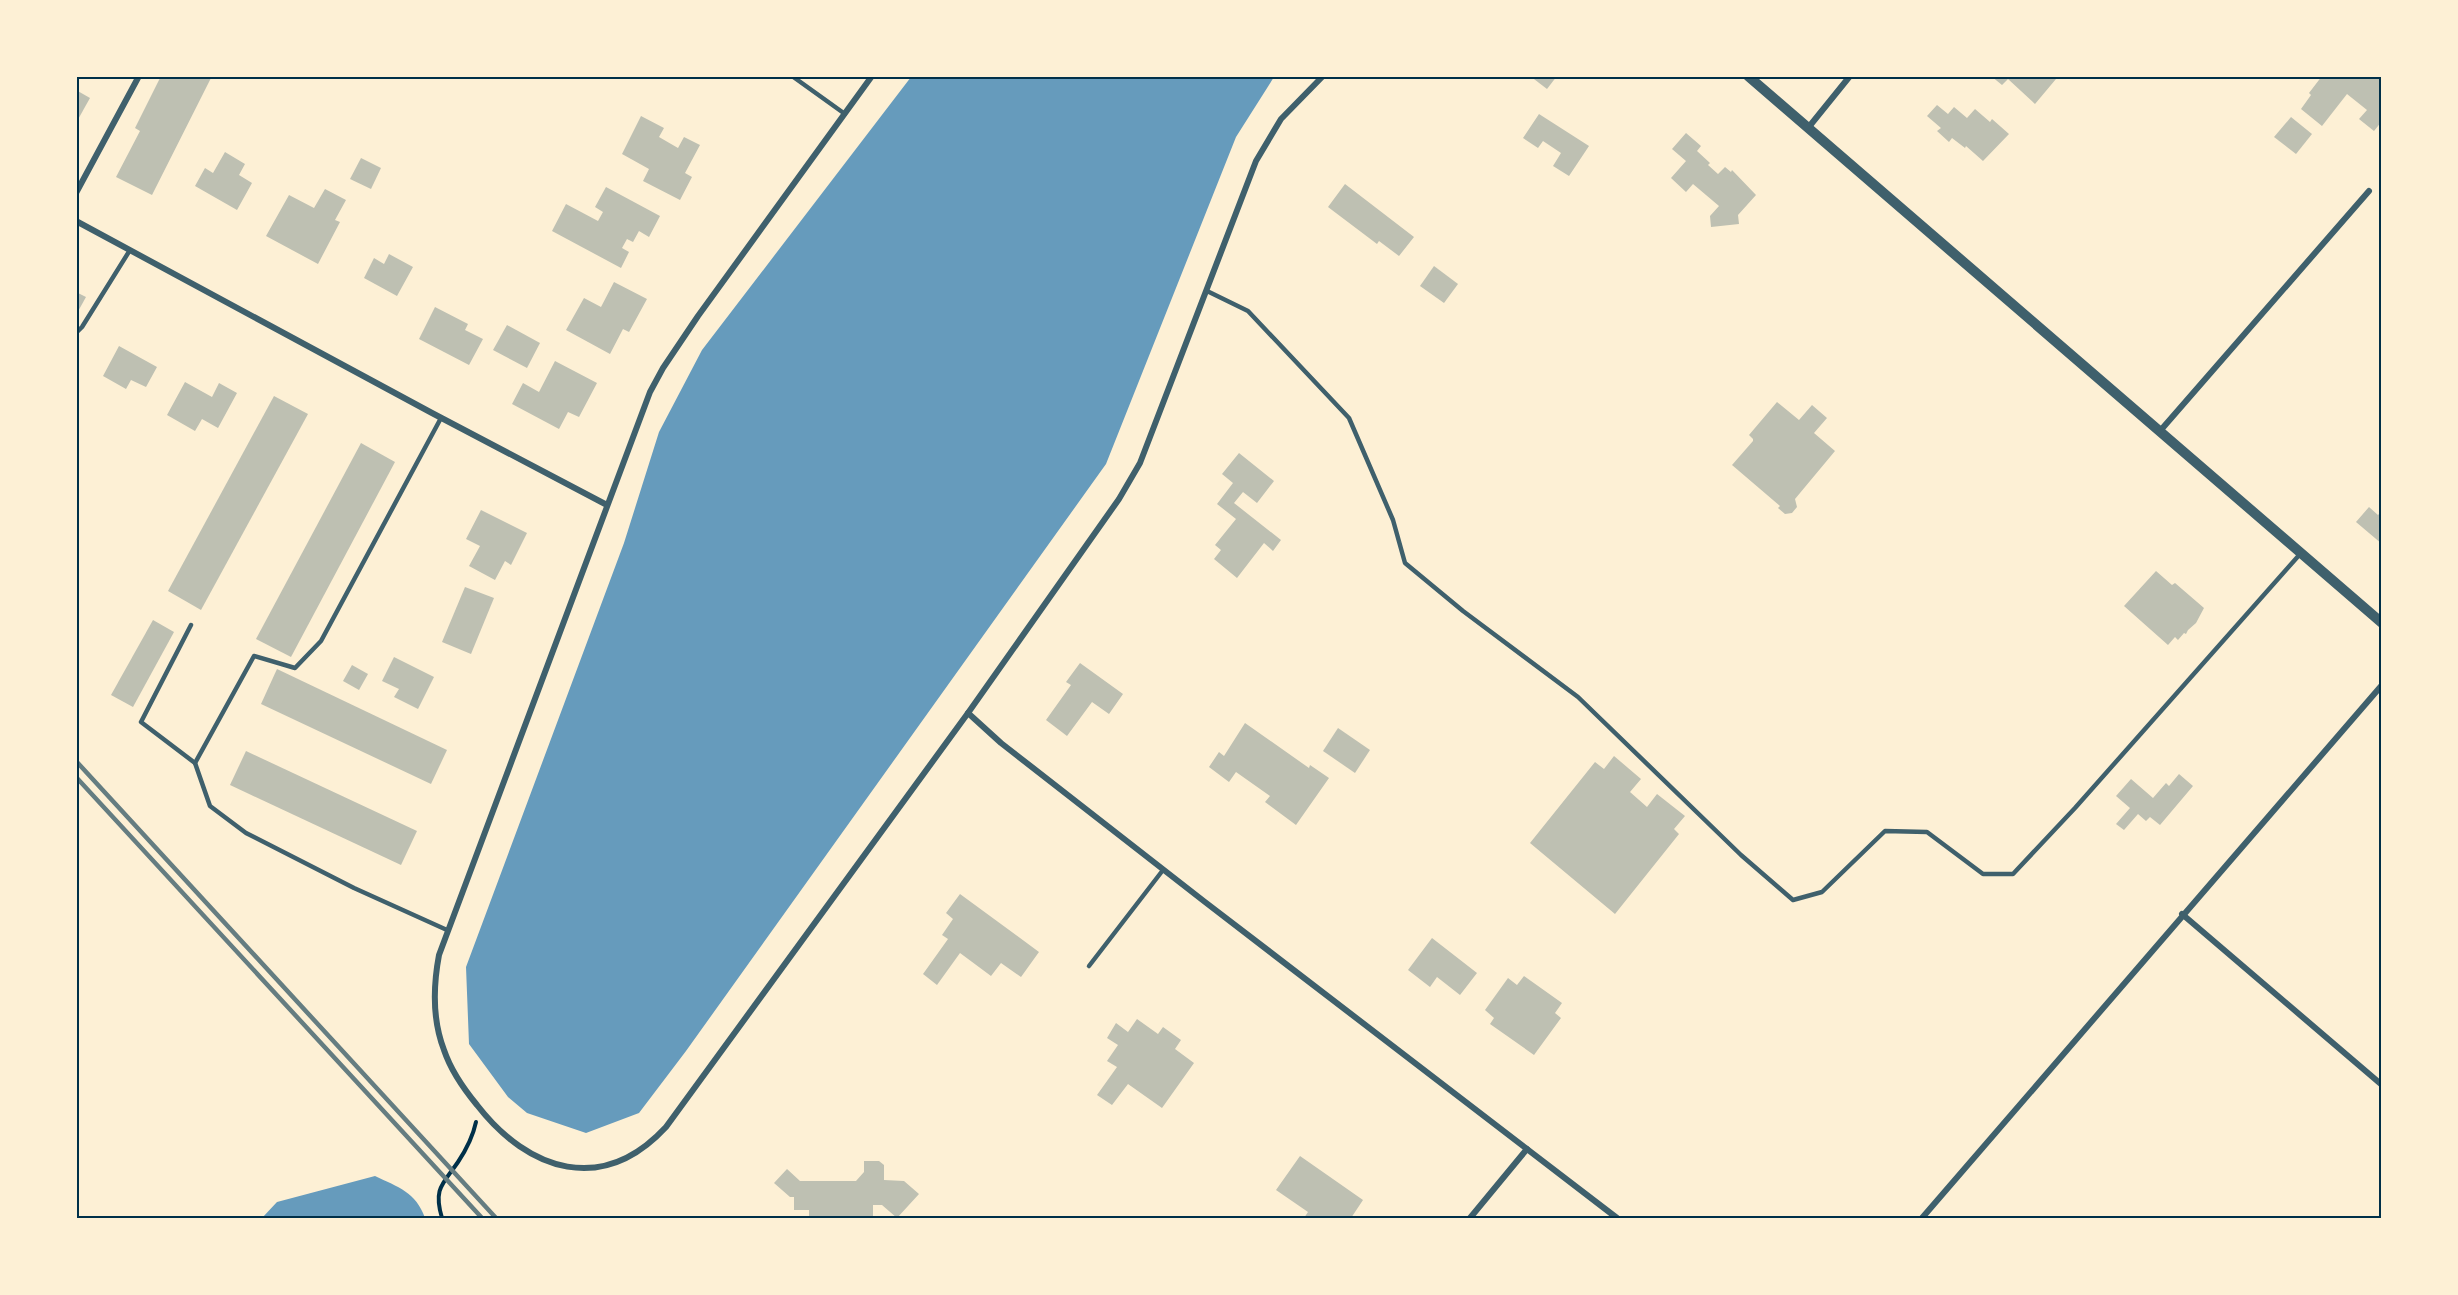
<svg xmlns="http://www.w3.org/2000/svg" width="2458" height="1295" viewBox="0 0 2458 1295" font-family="'DM Sans',sans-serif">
<rect width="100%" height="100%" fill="#fdf0d5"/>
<g fill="#669bbc">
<polygon points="911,77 1274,77 1236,137 1106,464 686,1051 639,1113 586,1133 527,1113 508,1097 469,1044 466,967 624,543 659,432 702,350"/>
<path d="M375 1176C398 1187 416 1192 425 1218H262L277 1202Z"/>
</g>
<g fill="#bec0b2">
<polygon points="161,76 212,76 152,195 116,177 140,131 135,128"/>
<polygon points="1530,76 1557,76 1547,89"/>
<polygon points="1991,76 2053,76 2056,79 2035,104 2008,79 2002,85"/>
<polygon points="2322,76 2382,76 2382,121 2374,131 2359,119 2367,110 2347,94 2322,126 2301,109 2311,95 2309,93"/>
<polygon points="76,90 90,98 76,123"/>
<polygon points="1937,105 1948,114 1954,107 1967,118 1975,109 1990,122 1992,119 2009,134 1983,161 1966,146 1965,148 1952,138 1949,142 1937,131 1941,128 1927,116"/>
<polygon points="1539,114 1589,146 1569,176 1553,166 1561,153 1543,141 1538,148 1523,138"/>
<polygon points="641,116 664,128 659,137 678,148 684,137 700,145 685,173 692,177 680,200 643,181 649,169 622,154"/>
<polygon points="2291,117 2312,134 2296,154 2274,137"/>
<polygon points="1686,133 1701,146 1697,151 1710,163 1708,165 1718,174 1725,167 1731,172 1732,170 1756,195 1738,215 1739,224 1711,227 1710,216 1719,206 1693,184 1686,192 1671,178 1686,161 1672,149"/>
<polygon points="225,152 245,164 239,175 252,183 237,210 195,186 205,168 213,173"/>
<polygon points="361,158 381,168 371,189 350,179"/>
<polygon points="1345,184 1414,237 1399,256 1379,241 1377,244 1328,207"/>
<polygon points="606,187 660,216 649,237 639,231 633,242 627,239 622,248 629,252 621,268 552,231 566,204 598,221 603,212 595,207"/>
<polygon points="325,189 346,200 335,220 340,222 318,264 266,236 289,195 314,208"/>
<polygon points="389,254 413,267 397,296 364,278 374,258 384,264"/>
<polygon points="1434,266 1458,284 1444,303 1420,286"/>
<polygon points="614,282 647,299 629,332 623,329 610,354 566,330 584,298 601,307"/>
<polygon points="76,292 86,297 76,315"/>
<polygon points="435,307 468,324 465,330 483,339 469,365 419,339"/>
<polygon points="507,325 540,343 527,368 493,350"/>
<polygon points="119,346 157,367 146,387 131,380 126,389 103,376"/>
<polygon points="555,361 597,383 579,417 568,412 559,429 512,404 523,383 539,392"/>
<polygon points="185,382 212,397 219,383 237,393 218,428 202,419 195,431 167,415"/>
<polygon points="274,396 308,414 201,610 168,591"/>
<polygon points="1777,402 1799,420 1812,405 1827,418 1814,433 1835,451 1795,499 1797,507 1792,513 1785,514 1778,508 1780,506 1732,465 1753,441 1753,439 1749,435"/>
<polygon points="361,443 395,462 291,657 256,639"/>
<polygon points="1239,453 1274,481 1257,503 1243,492 1234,503 1281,540 1273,551 1264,543 1237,578 1214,559 1221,550 1215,545 1236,519 1217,504 1233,483 1222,474"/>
<polygon points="2369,507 2378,515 2382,511 2382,544 2356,522"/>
<polygon points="481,510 527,533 511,565 505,561 495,580 469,566 480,546 466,539"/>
<polygon points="2156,571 2172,585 2175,583 2204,608 2196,623 2188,630 2186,634 2184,633 2178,640 2175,637 2168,645 2124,606"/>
<polygon points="465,587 494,598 471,654 442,642"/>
<polygon points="153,620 174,632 133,707 111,695"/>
<polygon points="394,657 434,677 418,709 394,697 399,689 382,681"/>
<polygon points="1080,663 1123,694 1109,714 1092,702 1067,736 1046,720 1071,685 1066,682"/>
<polygon points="352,665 368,674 359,690 343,681"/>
<polygon points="277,669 447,750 431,784 261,704"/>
<polygon points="1245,723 1309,768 1310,765 1329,778 1296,825 1265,802 1270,796 1236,772 1229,782 1209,767 1219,752 1224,756"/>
<polygon points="1338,728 1370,750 1355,773 1323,751"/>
<polygon points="246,751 417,831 401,865 230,785"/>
<polygon points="1614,756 1641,779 1630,792 1647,807 1657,794 1685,816 1674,829 1679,834 1615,914 1530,843 1595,762 1604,769"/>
<polygon points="2179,774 2193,786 2160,825 2150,817 2146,821 2138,814 2124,830 2116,824 2130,808 2116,796 2131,779 2153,798 2166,783 2169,786"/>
<polygon points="960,894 1039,952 1021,977 1001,963 991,976 960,953 937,985 923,974 948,939 942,935 953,919 946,913"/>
<polygon points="1432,938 1477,973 1460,995 1437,977 1430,987 1408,970"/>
<polygon points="1524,976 1562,1003 1555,1013 1561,1018 1534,1055 1490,1024 1494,1018 1485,1010 1508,978 1517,985"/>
<polygon points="1137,1019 1158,1034 1163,1027 1181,1040 1175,1049 1194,1063 1162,1108 1128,1084 1112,1105 1097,1095 1117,1067 1107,1061 1118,1045 1107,1038 1116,1023 1128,1032"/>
<polygon points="1300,1156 1363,1200 1351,1218 1304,1218 1308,1212 1276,1190"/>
<polygon points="864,1161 879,1161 884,1165 884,1180 904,1181 919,1194 897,1218 882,1205 873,1205 873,1218 809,1218 809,1210 794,1210 794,1197 790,1197 774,1183 787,1169 800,1181 856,1181 864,1172"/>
</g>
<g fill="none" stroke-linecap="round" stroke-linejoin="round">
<path stroke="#003049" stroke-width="4" d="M442 1218C433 1188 443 1184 458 1162 466 1150 473 1136 476 1122"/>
<g stroke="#3f606c" stroke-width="4.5">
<polyline points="792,76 845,114"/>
<polyline points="1207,291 1248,311 1349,418 1393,520 1405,563 1463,611 1578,697 1741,855 1793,900 1822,892 1885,831 1927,832 1983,874 2013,874 2075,808 2301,553"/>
<polyline points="76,333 82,327 130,250"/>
<polyline points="441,418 321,641 295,668 254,656 195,763 210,806 246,833 354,888 447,930"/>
<polyline points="191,625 141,722 195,763"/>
<polyline points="1089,966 1163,870"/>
</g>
<g stroke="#3f606c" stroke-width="6">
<path d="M872 76 698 316 663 368 650 392 439 955C433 987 432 1019 444 1050 451 1071 463 1088 477 1105 529 1172 603 1195 666 1127L968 713 1119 499 1140 463 1256 161 1281 119 1323 76"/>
<polyline points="1808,128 1850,76"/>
<polyline points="76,193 139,76"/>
<polyline points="76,221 432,413 607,505"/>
<polyline points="2160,431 2369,191"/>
<polyline points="968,713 1001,743 1205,902 1617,1218"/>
<polyline points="2182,914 2382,1085"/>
<polyline points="1470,1218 1527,1149"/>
<polyline points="1922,1218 2382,685"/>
</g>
<polyline stroke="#3f606c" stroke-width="10" points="1748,76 2382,623"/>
<g stroke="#657d81" stroke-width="4.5">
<polyline points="76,761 496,1218"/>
<polyline points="76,777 482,1218"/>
</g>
</g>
<rect width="2458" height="1295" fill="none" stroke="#fdf0d5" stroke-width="156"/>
<rect x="78" y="78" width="2302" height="1139" fill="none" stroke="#003049" stroke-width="2"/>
</svg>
